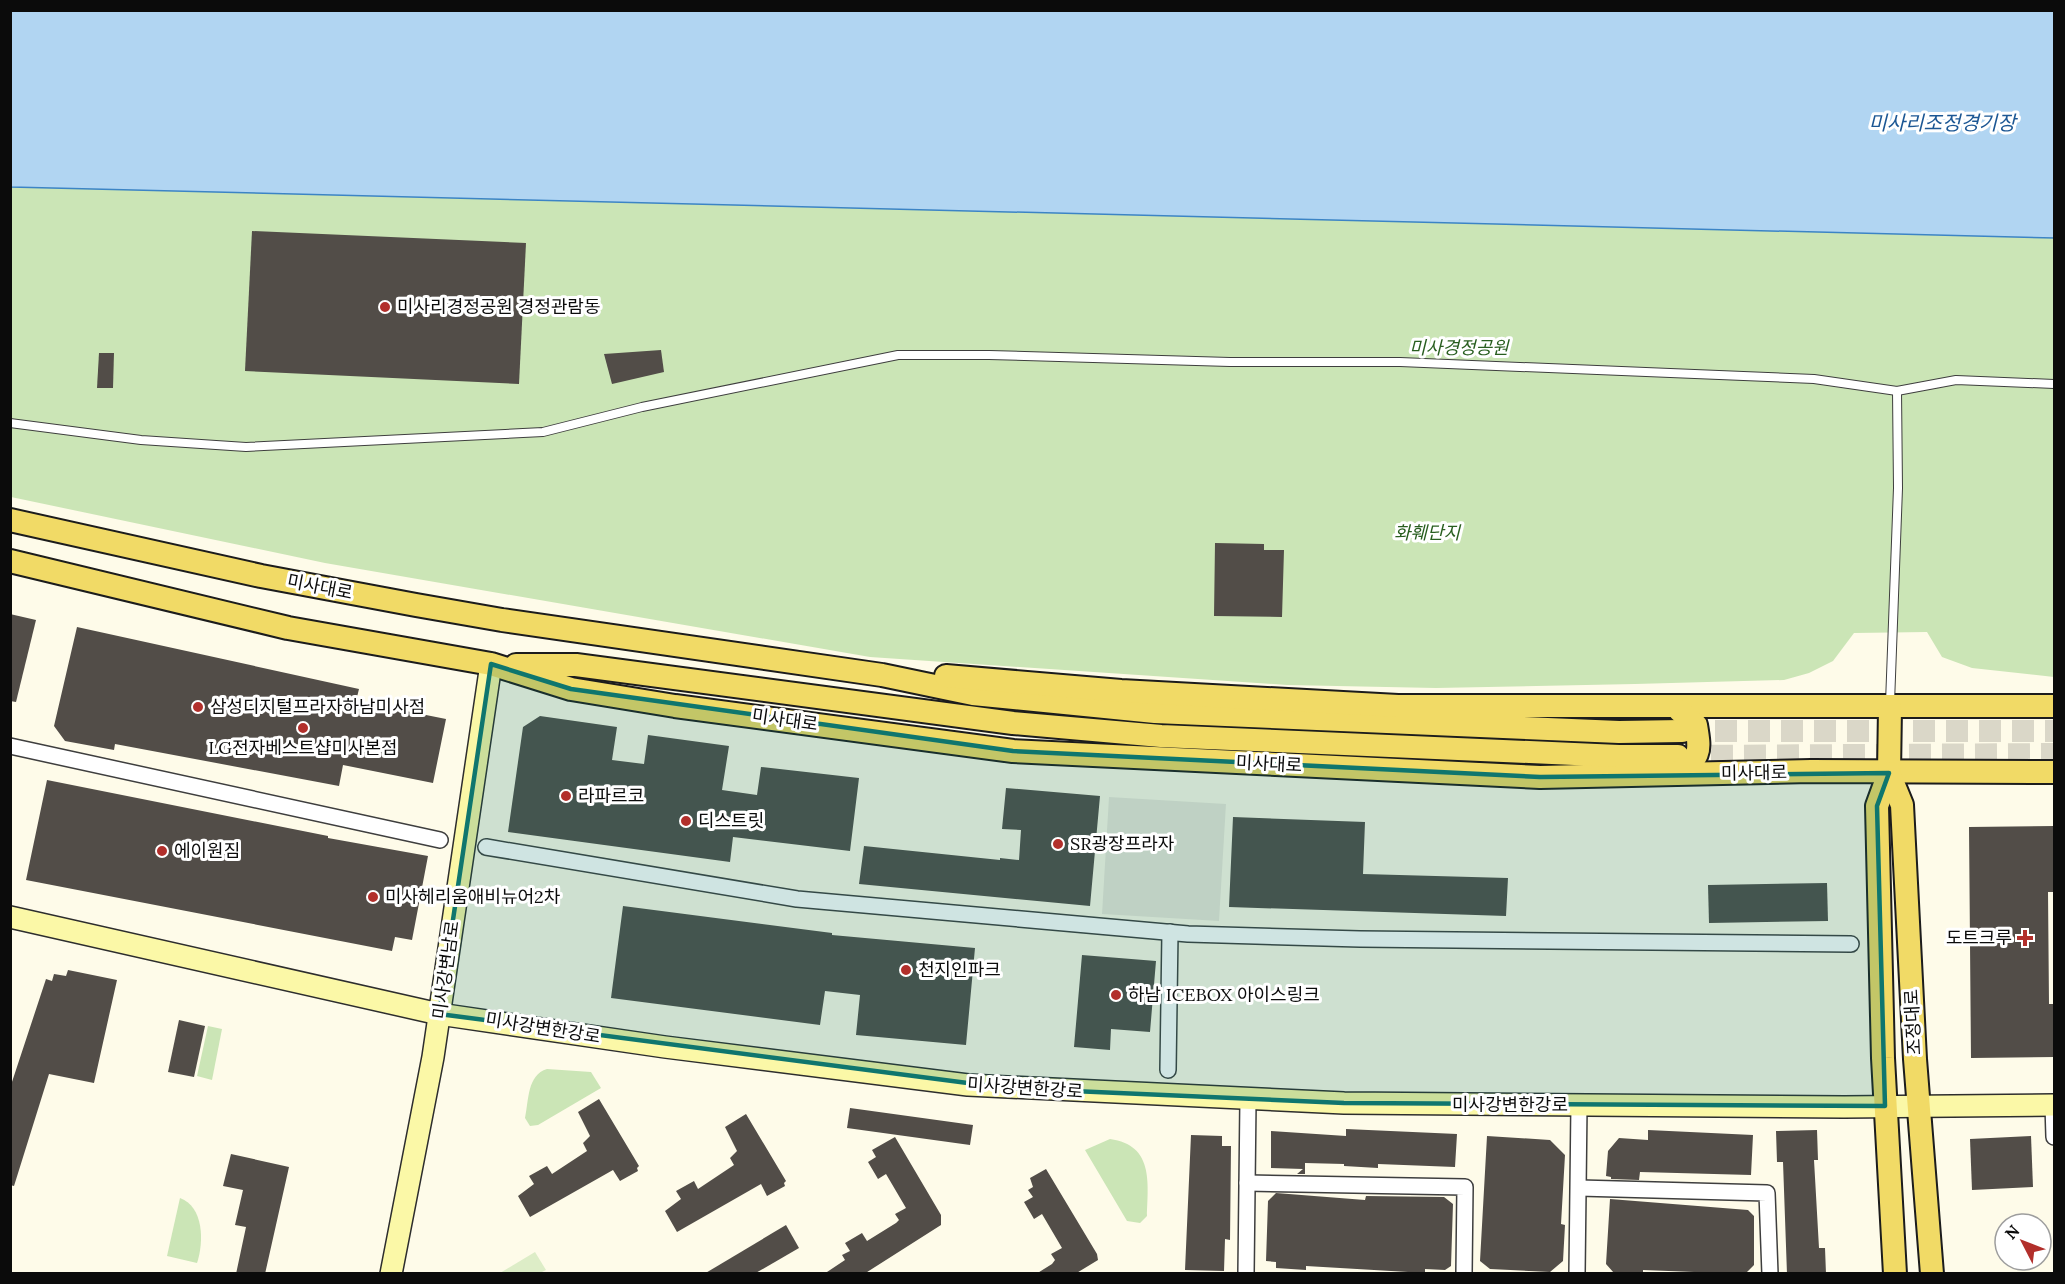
<svg xmlns="http://www.w3.org/2000/svg" width="2065" height="1284" viewBox="0 0 2065 1284" font-family="Lora,'Noto Sans KR',serif">
<rect width="100%" height="100%" fill="#fefbe9"/>
<g fill="#cbe5b6">
<polygon points="11,11 2054,11 2054,677 1972,668 1942,657 1927,632 1854,633 1833,661 1809,673 1784,680 1635,684 1436,688 1287,685 870,657 325,563 11,497"/>
<polygon points="208,1026 222,1029 212,1080 197,1076"/>
<path d="M547 1069 591 1072 601 1088 538 1125 530 1126 525 1118C529 1100 527 1075 547 1069Z"/>
<path d="M1110 1139C1154 1145 1148 1183 1147 1216L1140 1223 1127 1221 1085 1150Z"/>
<path d="M180 1198C204 1207 204 1242 197 1263L167 1256Z"/>
</g>
<polygon fill="#ddedc7" points="535,1252 546,1270 540,1273 500,1273"/>
<polygon fill="#ece8da" points="1109,797 1226,804 1219,921 1102,914"/>
<polygon fill="#b1d5f2" stroke="#3c84c5" stroke-width="1.5" points="11,10 2054,11 2054,238 11,187"/>
<g fill="#524d48">
<polygon points="252,231 526,243 519,384 245,371"/>
<polygon points="661,350 664,372 612,384 604,354"/>
<polygon points="99,353 114,353 113,388 97,388"/>
<polygon points="1215,543 1264,544 1264,550 1284,550 1282,617 1214,616"/>
<polygon points="10,614 36,620 16,702 10,701"/>
<polygon points="77,627 359,689 356,701 446,719 433,783 343,765 339,786 115,744 114,750 65,741 54,726"/>
<polygon points="540,716 617,727 612,760 644,764 648,735 729,746 722,790 757,795 761,767 859,778 850,851 733,837 730,862 508,832 523,727"/>
<polygon points="47,780 328,836 328,838 428,856 412,940 395,937 392,951 26,880"/>
<polygon points="1006,788 1100,796 1090,906 859,884 864,846 1000,860 1000,858 1019,860 1021,830 1002,829"/>
<polygon points="1233,817 1365,822 1363,874 1508,878 1506,916 1229,907"/>
<polygon points="2055,826 2055,892 2048,892 2049,1004 2055,1004 2055,1057 1971,1058 1969,827"/>
<polygon points="1827,883 1828,921 1709,923 1708,885"/>
<polygon points="623,906 832,933 832,935 975,948 966,1045 856,1035 860,995 825,991 820,1025 611,998"/>
<polygon points="1082,955 1156,961 1150,1032 1111,1029 1110,1050 1074,1047"/>
<polygon points="68,970 117,980 94,1083 49,1074 14,1186 10,1185 10,1088 46,979 52,981 54,974 66,976"/>
<polygon points="179,1020 205,1026 194,1077 168,1072"/>
<polygon points="599,1099 639,1166 637,1168 638,1171 620,1181 613,1170 530,1217 518,1196 534,1184 529,1176 547,1166 552,1174 587,1151 583,1143 590,1136 578,1112"/>
<polygon points="850,1108 973,1125 970,1145 847,1128"/>
<polygon points="746,1114 786,1181 784,1183 785,1186 767,1196 761,1184 677,1232 665,1211 681,1199 676,1191 694,1181 698,1189 734,1165 730,1158 737,1151 725,1127"/>
<polygon points="1346,1129 1457,1134 1455,1167 1378,1164 1378,1168 1344,1166 1344,1164 1305,1163 1305,1174 1297,1174 1303,1169 1271,1168 1271,1131 1346,1136"/>
<polygon points="1648,1130 1753,1135 1751,1175 1640,1172 1639,1180 1611,1179 1611,1177 1606,1176 1608,1151 1619,1138 1648,1140"/>
<polygon points="1817,1130 1818,1160 1814,1160 1819,1248 1825,1248 1826,1274 1787,1274 1783,1162 1777,1162 1776,1131"/>
<polygon points="1191,1135 1222,1136 1222,1146 1231,1146 1230,1240 1225,1239 1224,1271 1185,1270"/>
<polygon points="1487,1136 1550,1140 1565,1155 1561,1224 1565,1225 1563,1261 1550,1272 1490,1269 1480,1261"/>
<polygon points="2031,1136 2033,1187 1972,1190 1970,1139"/>
<polygon points="895,1137 941,1215 941,1225 864,1274 824,1274 845,1260 842,1255 850,1251 845,1243 862,1233 867,1241 896,1223 899,1220 895,1214 906,1208 886,1174 878,1179 868,1162 876,1157 872,1150"/>
<polygon points="231,1154 289,1167 265,1274 236,1274 246,1227 235,1225 243,1190 223,1186"/>
<polygon points="1046,1169 1097,1254 1098,1260 1075,1274 1036,1274 1052,1264 1055,1260 1051,1254 1062,1248 1042,1214 1034,1219 1024,1202 1033,1197 1028,1190 1033,1187 1030,1178"/>
<polygon points="1276,1193 1365,1200 1366,1196 1444,1197 1453,1204 1451,1266 1445,1270 1425,1269 1425,1273 1306,1266 1306,1270 1276,1268 1276,1262 1266,1261 1268,1201"/>
<polygon points="1610,1199 1748,1210 1754,1216 1754,1265 1745,1274 1643,1270 1643,1274 1614,1273 1606,1264"/>
<polygon points="786,1225 799,1248 754,1274 704,1274"/>
</g>
<g fill="none" stroke-linecap="round" stroke-linejoin="round">
<g stroke="#dad7c8" stroke-width="22" stroke-dasharray="22 11" stroke-linecap="butt">
<polyline points="1682,731 2054,731"/>
<polyline points="1678,756 2054,754"/>
</g>
<defs>
<g id="lane">
<polyline points="10,423 141,440 246,447 543,432 642,407 898,355 989,355 1230,362 1400,362 1814,379 1897,391 1956,380 2054,384"/>
<polyline points="1890,703 1898,488 1897,391"/>
</g>
<g id="street">
<polyline points="10,746 440,840"/>
<polyline points="486,847 797,899 1188,934 1360,939 1851,944"/>
<polyline points="1168,1070 1170,932"/>
<polyline points="2053,1105 2054,1137"/>
<polyline points="1247,1183 1465,1187 1464,1274"/>
<polyline points="1579,1188 1767,1193 1770,1274"/>
<polyline points="1246,1274 1248,1100"/>
<polyline points="1577,1274 1579,1105"/>
</g>
<g id="secondary">
<polyline points="10,917 439,1014 665,1047 968,1085 1344,1103 1844,1107 2054,1105"/>
<polyline points="391,1274 433,1057 491,664"/>
</g>
<g id="primary">
<polyline points="10,520 261,576 416,605 502,620 882,675 973,694 1155,712 1619,732 1682,731"/>
<polyline points="10,561 288,628 491,664 571,689 675,706 1013,751 1540,777 1811,771 2054,772"/>
<polyline points="516,665 576,665 1013,723 1161,736 1619,756 1678,756"/>
<polyline points="946,676 1121,691 1398,706 2054,706"/>
<polyline points="1890,708 1889,773 1877,806 1883,1058 1895,1274"/>
<polyline points="1889,773 1902,805 1915,1059 1932,1274"/>
<path d="M1676 774C1700 757 1701 754 1696 725L1680 711"/>
</g>
</defs>
<use href="#lane" stroke="#3e3e3e" stroke-width="10"/>
<use href="#street" stroke="#3e3e3e" stroke-width="18"/>
<use href="#secondary" stroke="#2d2d2d" stroke-width="24"/>
<use href="#primary" stroke="#1c1c1c" stroke-width="26"/>
<use href="#lane" stroke="#fff" stroke-width="8"/>
<use href="#street" stroke="#fff" stroke-width="15"/>
<use href="#secondary" stroke="#fbf8a7" stroke-width="21"/>
<use href="#primary" stroke="#f1da66" stroke-width="22"/>
</g>
<path fill="#0f766e" fill-opacity="0.2" stroke="#0f766e" stroke-width="4.5" stroke-linejoin="round" d="M491 664 571 689 1013 751 1540 777 1889 773 1877 806 1885 1106 1344 1103 1006 1088 439 1014Z"/>
<g fill="#b22f2b" stroke="#fff" stroke-width="2">
<circle cx="385" cy="307" r="6"/>
<circle cx="198" cy="707" r="6"/>
<circle cx="303" cy="728" r="6"/>
<circle cx="566" cy="796" r="6"/>
<circle cx="686" cy="821" r="6"/>
<circle cx="1058" cy="844" r="6"/>
<circle cx="162" cy="851" r="6"/>
<circle cx="373" cy="897" r="6"/>
<path d="M2022 929h6v6h6v6h-6v6h-6v-6h-6v-6h6z"/>
<circle cx="906" cy="970" r="6"/>
<circle cx="1116" cy="995" r="6"/>
</g>
<g text-anchor="middle" stroke-width="6" stroke-linejoin="round" paint-order="stroke">
<g font-size="18" fill="#0b0b0b" stroke="#fff" text-anchor="start">
<text x="397" y="313">미사리경정공원 경정관람동</text>
<text x="210" y="713">삼성디지털프라자하남미사점</text>
<text x="303" y="754" text-anchor="middle">LG전자베스트샵미사본점</text>
<text x="578" y="802">라파르코</text>
<text x="698" y="827">디스트릿</text>
<text x="1070" y="850">SR광장프라자</text>
<text x="174" y="857">에이원짐</text>
<text x="385" y="903">미사헤리움애비뉴어2차</text>
<text x="2012" y="944" text-anchor="end">도트크루</text>
<text x="918" y="976">천지인파크</text>
<text x="1128" y="1001">하남 ICEBOX 아이스링크</text>
</g>
<g font-size="18" font-style="italic" fill="#285e1f" stroke="#fff">
<text x="1459" y="354">미사경정공원</text>
<text x="1427" y="539">화훼단지</text>
</g>
<g font-size="18" fill="#0b0b0b" stroke="#fff">
<text transform="translate(320 587) rotate(11)" y="6">미사대로</text>
<text transform="translate(785 720) rotate(8)" y="6">미사대로</text>
<text transform="translate(1269 764) rotate(3)" y="6">미사대로</text>
<text transform="translate(1754 773) rotate(-1)" y="6">미사대로</text>
<text transform="translate(446 970) rotate(-82)" y="6">미사강변남로</text>
<text transform="translate(1913 1022) rotate(-93)" y="6">조정대로</text>
<text transform="translate(543 1028) rotate(9)" y="6">미사강변한강로</text>
<text transform="translate(1025 1088) rotate(4)" y="6">미사강변한강로</text>
<text x="1510" y="1111">미사강변한강로</text>
</g>
<g font-size="20" font-style="italic" fill="#1c5794" stroke="#fff">
<text x="1942" y="130">미사리조정경기장</text>
</g>
</g>
<rect width="2065" height="1284" fill="none" stroke="#0b0b0b" stroke-width="24"/>
<g transform="translate(2023 1242) rotate(312)"><circle r="28" fill="#ffffff" stroke="#9d9d9d" stroke-width="1.5"/>
<path d="M0-4.5L10 22L0 15L-10 22Z" fill="#b22f2b"/>
<text y="-9" font-size="16" font-weight="bold" text-anchor="middle" fill="#0b0b0b">N</text>
</g>
</svg>
